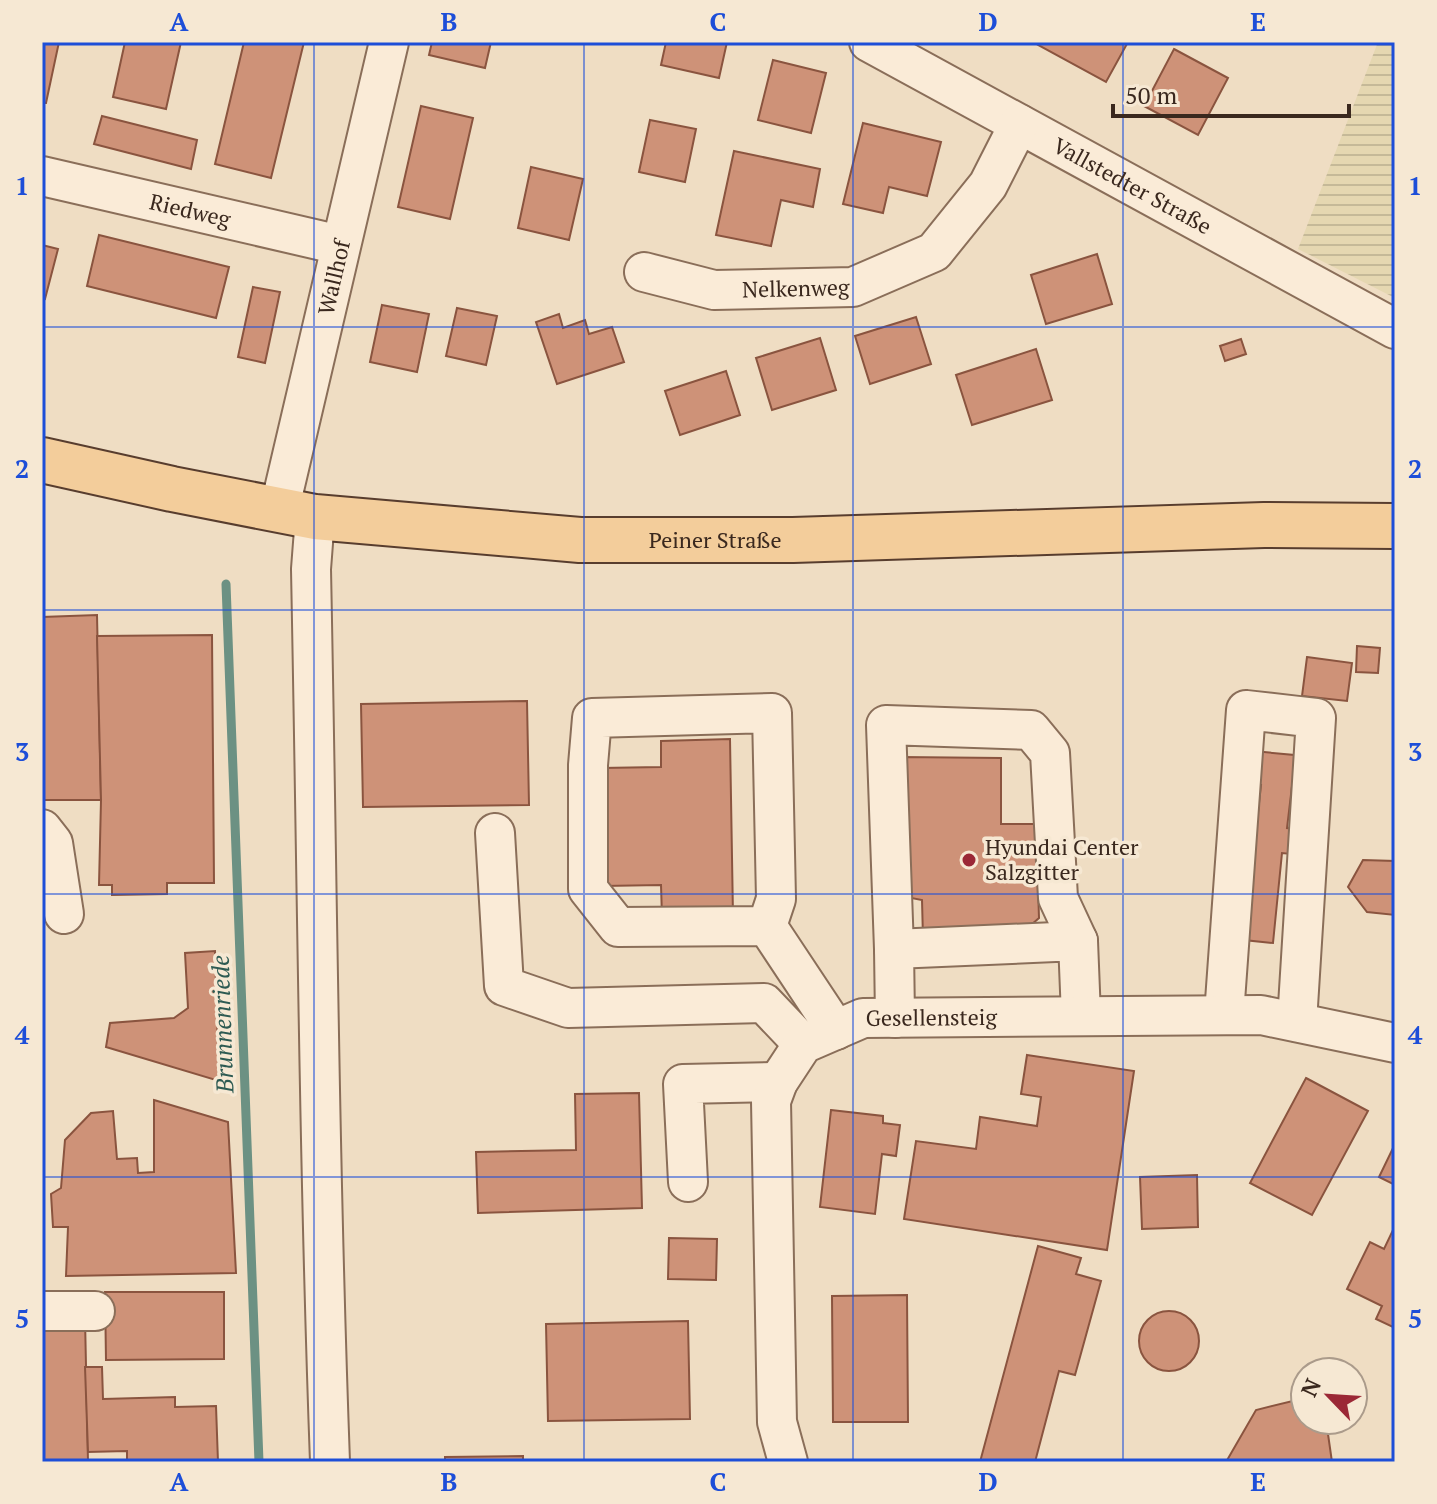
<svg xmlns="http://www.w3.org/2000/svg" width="1437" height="1504" viewBox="0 0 1437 1504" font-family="'PT Serif',serif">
<defs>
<pattern id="farmland-rules" width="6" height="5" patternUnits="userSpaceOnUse" patternTransform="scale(2)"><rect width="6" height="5" fill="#e5d7b1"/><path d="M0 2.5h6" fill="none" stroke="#c5b998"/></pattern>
</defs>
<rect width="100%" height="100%" fill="#efddc3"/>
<polygon fill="url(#farmland-rules)" points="1378,42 1395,42 1395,298 1298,249"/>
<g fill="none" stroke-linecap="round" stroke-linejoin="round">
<polyline stroke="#6c9183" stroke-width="9" points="226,584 259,1462"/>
</g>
<g fill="#ce9278" stroke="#8a543f" stroke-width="2">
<polygon points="42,42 59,42 46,103 42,103"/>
<polygon points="125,42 181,42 166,109 113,97"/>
<polygon points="244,42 304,42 271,178 215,164"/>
<polygon points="432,42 491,42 485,68 429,55"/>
<polygon points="666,42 727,42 719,78 661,65"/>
<polygon points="1040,42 1128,42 1106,82 1038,45"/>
<polygon points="1174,49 1228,78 1198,135 1144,106"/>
<polygon points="773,60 826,73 811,133 758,120"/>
<polygon points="421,106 473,118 450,219 398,207"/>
<polygon points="102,116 197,140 191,169 94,144"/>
<polygon points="650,120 696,129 685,182 639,172"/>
<polygon points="863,123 941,142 927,196 889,187 883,213 843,204"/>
<polygon points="734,151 820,169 813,207 781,200 771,246 716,235"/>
<polygon points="531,167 583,179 569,240 518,228"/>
<polygon points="99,235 229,267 216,318 87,286"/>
<polygon points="42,245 58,249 45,299 42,298"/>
<polygon points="1097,254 1112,304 1046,324 1031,275"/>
<polygon points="253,287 280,292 265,363 238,357"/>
<polygon points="382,305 429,314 417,372 370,362"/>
<polygon points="457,308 497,316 486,365 446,356"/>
<polygon points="559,314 563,328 585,320 589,334 612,327 624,362 557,384 536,322"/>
<polygon points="916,317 931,364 870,384 855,336"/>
<polygon points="820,338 836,390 772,410 756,358"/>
<polygon points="1241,339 1246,354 1225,361 1220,346"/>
<polygon points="1036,349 1052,400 972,425 956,375"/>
<polygon points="726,371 740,415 680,435 665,391"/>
<polygon points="97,615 101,800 42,800 42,617"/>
<polygon points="212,635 214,883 167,883 167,894 112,895 112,885 99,885 101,800 97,636"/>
<polygon points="1357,646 1380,648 1378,673 1356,672"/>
<polygon points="1307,657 1352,663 1347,701 1302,696"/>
<polygon points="527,701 529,805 363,807 361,704"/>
<polygon points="730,739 733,916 662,917 661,885 603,886 601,768 661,767 661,741"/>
<polygon points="1253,751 1305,756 1302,787 1292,786 1287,828 1304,830 1301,855 1282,853 1273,943 1244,940 1261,785 1250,784"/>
<polygon points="900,757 1001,758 1001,824 1036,824 1039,918 1016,938 923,938 922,900 901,896"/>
<polygon points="1363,860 1395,861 1395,915 1367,912 1348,887"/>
<polygon points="215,951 219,1081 106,1047 110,1023 174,1018 188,1008 185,953"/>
<polygon points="1027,1055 1134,1071 1107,1250 904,1219 916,1141 976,1149 980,1117 1037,1126 1041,1097 1021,1094"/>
<polygon points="1306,1078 1368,1111 1312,1215 1250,1183"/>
<polygon points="639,1093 642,1208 478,1213 476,1152 576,1150 575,1094"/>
<polygon points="154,1100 228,1122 236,1273 66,1276 68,1227 53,1227 51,1194 61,1188 65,1140 91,1113 113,1111 117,1159 137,1158 138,1173 154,1172"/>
<polygon points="831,1110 883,1116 883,1123 900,1125 896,1156 882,1154 875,1214 820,1207"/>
<polygon points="1395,1144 1395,1185 1379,1177"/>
<polygon points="1197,1175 1198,1227 1142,1229 1140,1177"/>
<polygon points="1394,1228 1395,1229 1395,1328 1376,1319 1382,1306 1347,1289 1370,1242 1384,1249"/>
<polygon points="669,1238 717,1239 716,1280 668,1279"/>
<polygon points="1038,1246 1081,1258 1076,1274 1101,1281 1075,1375 1059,1371 1035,1462 980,1462"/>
<polygon points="105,1292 224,1292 224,1359 106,1360"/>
<polygon points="907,1295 908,1422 833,1422 832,1296"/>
<circle cx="1169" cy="1341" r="30"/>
<polygon points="85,1318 88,1462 42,1462 42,1319"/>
<polygon points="688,1321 690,1419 548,1421 546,1324"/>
<polygon points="85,1367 102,1367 103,1399 175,1397 175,1407 216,1406 218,1462 127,1462 127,1451 88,1452"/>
<polygon points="1305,1398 1305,1420 1326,1420 1332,1462 1226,1462 1256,1410"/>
<polygon points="523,1456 523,1462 445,1462 445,1457"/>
</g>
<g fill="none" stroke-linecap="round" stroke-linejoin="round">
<defs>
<g id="minor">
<path id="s1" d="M869 42 1395 329"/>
<path id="s2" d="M42 176 340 245"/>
<path id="s3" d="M644 272 714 290 853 287 934 252 988 185 1019 124"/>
<path id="s4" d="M279 511 389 42"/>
<path d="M315 517 311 569C317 866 319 1164 330 1462"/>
<polyline points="42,829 53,843 64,914"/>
<polyline points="495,833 504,986 568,1008 764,1003 803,1044"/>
<polyline points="767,926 776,899 772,713 592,718 588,765 588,889 618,927 767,926 836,1030"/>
<polyline points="894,949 886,725 1031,730 1050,753 1058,898 1078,941"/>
<polyline points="1224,1015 1246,710 1316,718 1297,1022"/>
<polyline points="895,1018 894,949 1078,941 1081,1016"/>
<polyline points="688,1182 683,1084 778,1082"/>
<polyline points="42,1311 95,1311"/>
<path id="s5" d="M788 1462 777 1422 771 1101 778 1082 803 1044 863 1018 1261 1015 1395 1043"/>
</g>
<g id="major">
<path id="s6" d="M42 460 172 489 315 517 580 540H793L1264 525 1395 526"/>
</g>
</defs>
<use href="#minor" stroke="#8a6e59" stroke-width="42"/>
<use href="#major" stroke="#583d2e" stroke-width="48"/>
<use href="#minor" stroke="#faebd7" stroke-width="38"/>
<use href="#major" stroke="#f3cd9b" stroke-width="44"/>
</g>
<path fill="none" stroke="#1d4ed8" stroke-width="2" stroke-opacity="0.55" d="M314 42V1462M584 42V1462M853 42V1462M1123 42V1462M42 327H1395M42 610H1395M42 894H1395M42 1177H1395"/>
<circle fill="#9b2836" stroke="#f6e8d3" stroke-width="3" cx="969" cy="860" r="8"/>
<g text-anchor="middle" stroke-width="7" stroke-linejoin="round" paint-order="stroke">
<g font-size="22" fill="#3a281e" stroke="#f6e8d3">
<text dy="8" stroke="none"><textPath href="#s1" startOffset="300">Vallstedter Straße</textPath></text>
<text dy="8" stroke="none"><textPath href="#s2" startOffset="152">Riedweg</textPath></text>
<text dy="8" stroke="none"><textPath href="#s4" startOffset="240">Wallhof</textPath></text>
<text dy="8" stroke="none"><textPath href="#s3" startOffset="154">Nelkenweg</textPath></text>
<text dy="8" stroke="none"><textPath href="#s6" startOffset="680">Peiner Straße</textPath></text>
<text dy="8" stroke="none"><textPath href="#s5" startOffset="562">Gesellensteig</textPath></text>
</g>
<g font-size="22" fill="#3a281e" stroke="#f6e8d3" text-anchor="start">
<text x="985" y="855">Hyundai Center<tspan x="985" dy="25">Salzgitter</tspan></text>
</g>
<g font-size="24" font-style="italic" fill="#2d5a52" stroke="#f6e8d3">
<text transform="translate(223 1024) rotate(-92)" y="8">Brunnenriede</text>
</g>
</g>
<rect width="1437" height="1504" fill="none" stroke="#f6e8d3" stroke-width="88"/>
<g transform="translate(1329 1396) rotate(295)"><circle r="38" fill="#f6e8d3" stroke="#ab9b8b" stroke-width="2"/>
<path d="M0-6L14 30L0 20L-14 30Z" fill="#9b2836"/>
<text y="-12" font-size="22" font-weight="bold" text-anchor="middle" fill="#3a281e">N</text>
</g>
<path d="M1113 104v12h236v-12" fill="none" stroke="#3a281e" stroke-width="4"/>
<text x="1125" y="104" font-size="24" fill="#3a281e" stroke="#f6e8d3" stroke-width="6" paint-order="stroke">50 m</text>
<rect x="44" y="44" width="1349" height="1416" fill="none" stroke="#1d4ed8" stroke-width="3"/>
<g font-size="26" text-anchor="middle" font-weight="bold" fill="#1d4ed8">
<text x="179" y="31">A</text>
<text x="449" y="31">B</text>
<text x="718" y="31">C</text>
<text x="988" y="31">D</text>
<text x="1258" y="31">E</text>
<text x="22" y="195">1</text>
<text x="1415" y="195">1</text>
<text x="22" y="478">2</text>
<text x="1415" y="478">2</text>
<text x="22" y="761">3</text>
<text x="1415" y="761">3</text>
<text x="22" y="1044">4</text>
<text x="1415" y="1044">4</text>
<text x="22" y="1328">5</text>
<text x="1415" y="1328">5</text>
<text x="179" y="1491">A</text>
<text x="449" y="1491">B</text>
<text x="718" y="1491">C</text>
<text x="988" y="1491">D</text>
<text x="1258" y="1491">E</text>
</g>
</svg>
